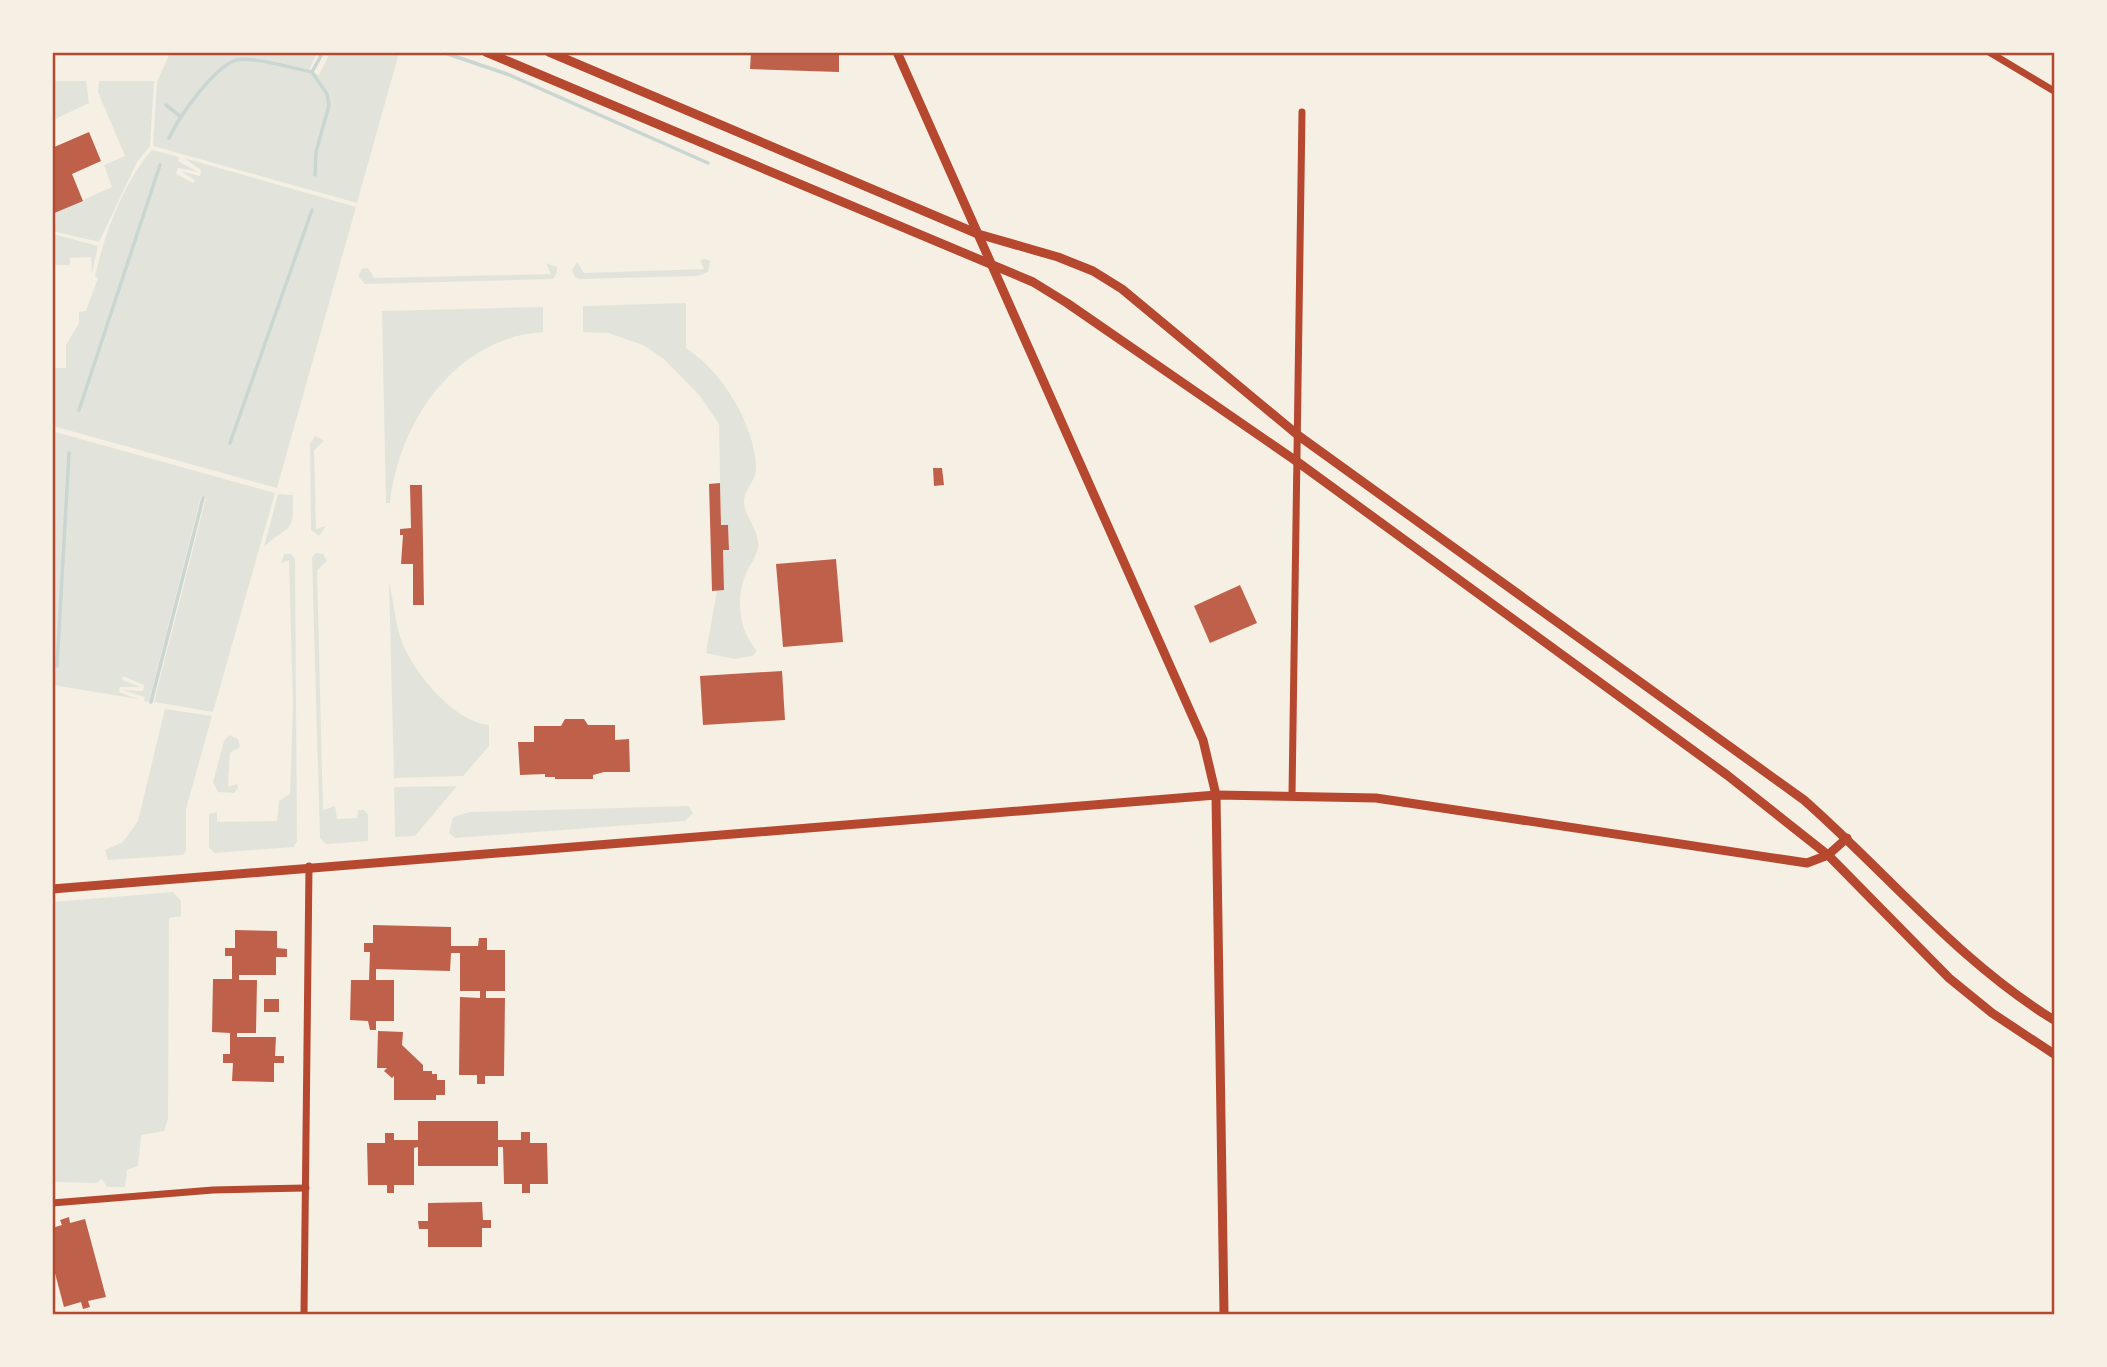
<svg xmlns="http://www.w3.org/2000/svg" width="2107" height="1367" viewBox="0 0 2107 1367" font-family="Merriweather,serif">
<rect width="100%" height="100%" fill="#f6efe4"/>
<g fill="#e2e4dc">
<polygon points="170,53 317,53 309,71 319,75 330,53 399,53 357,203 153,146 157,82"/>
<polygon points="53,81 86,81 89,103 53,120"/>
<polygon points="99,81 154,81 150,146 137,162 99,242 53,231 52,214 112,187 104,165 125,156 98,92"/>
<path d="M152 150 179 157 178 161 198 172 178 168 176 174 193 183 195 180 180 171 200 176 201 170 184 158 356 207 277 488 53 426V368H66V345L79 323V312L86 311 98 278 95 276C105 233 123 183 152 150Z"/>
<polygon points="53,234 98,246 92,273 91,257 70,258 70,265 53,265"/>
<polygon points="705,259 710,261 708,272 697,276 580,279 575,277 572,270 577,262 584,273 704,269 700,260"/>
<polygon points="546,263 557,267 557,273 553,279 365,284 358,276 362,269 368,268 374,278 551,274"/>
<path d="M686 303V348C722 371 755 425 756 468 756 482 744 489 744 502 745 518 760 530 758 548 756 558 748 567 745 576 735 602 740 631 757 651L752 656 734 659 706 653 717 590H724L723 550 729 549 728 525H721L719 424 700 396 664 359 643 345 608 333 583 332V306Z"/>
<path d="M543 307V332C455 338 399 422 390 503H386L382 311Z"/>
<polygon points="52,431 275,493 213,712 154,702 206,498 201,496 149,702 144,701 145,697 123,690 143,691 144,685 123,676 122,680 141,687 120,687 119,692 138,699 53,685"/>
<polygon points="315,436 324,441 314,450 316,529 326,526 319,536 311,530 310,444"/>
<path d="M278 494 293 495C294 538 287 524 264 547Z"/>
<polygon points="316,553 323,554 327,561 317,570 323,810 335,806 337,819 357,818 358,810 364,810 368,815 368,841 326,844 320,838 312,557"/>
<polygon points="284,554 291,554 295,559 297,841 294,847 214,853 209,847 209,814 217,812 217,822 277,821 279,801 290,794 293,706 289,560 281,563"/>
<path d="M389 583C394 600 394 618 400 636 410 669 452 721 489 725V746L463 776 394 778Z"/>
<polygon points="165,709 212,716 186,809 186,851 183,855 108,860 105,850 123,842 138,821"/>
<polygon points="229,735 238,739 240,747 230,753 228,787 237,784 238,788 234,793 218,792 213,782 224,741"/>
<polygon points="457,786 415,836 395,837 394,787"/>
<polygon points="689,806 693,813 685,821 455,838 449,833 453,817 469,812"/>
<polygon points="173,892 181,901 181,916 169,918 168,1119 164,1131 141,1135 138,1166 127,1170 125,1187 107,1187 102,1179 97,1183 53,1182 53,902"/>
</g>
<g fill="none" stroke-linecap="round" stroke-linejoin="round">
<g stroke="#c9d6d2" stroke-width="3.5">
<polyline points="442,52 507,74 708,163"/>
<polyline points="312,72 323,52"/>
<polyline points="166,105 180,116"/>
<path d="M169 138C179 117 214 66 237 60 252 56 295 69 312 72L327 94 329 105 316 152 315 175"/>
<polyline points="79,410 160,165"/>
<polyline points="230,443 312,210"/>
<polyline points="57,666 69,453"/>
<polyline points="151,702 203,498"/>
</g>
</g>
<g fill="#bf614a">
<polygon points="751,52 839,52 839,72 750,69"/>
<polygon points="89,132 101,161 72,174 83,201 52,214 52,148"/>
<polygon points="933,468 942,468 944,485 934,486"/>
<polygon points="720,483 721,525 728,525 729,550 723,550 724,590 712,591 709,484"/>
<polygon points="410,485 422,485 424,605 413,605 413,564 401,564 403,535 400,535 400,529 411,528"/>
<polygon points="836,559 843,642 783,647 776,564"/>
<polygon points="1240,585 1257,623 1210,643 1194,606"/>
<polygon points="782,671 785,720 703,725 700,676"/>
<polygon points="565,719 584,719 588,725 615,725 615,740 629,739 630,772 604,772 593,775 593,779 555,779 555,777 545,777 545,774 520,775 518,742 534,742 534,726 561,726"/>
<polygon points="373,925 451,927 451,946 478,946 479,938 487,938 487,950 505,950 505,991 486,991 486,998 505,998 504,1076 485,1076 485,1084 477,1084 477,1075 459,1075 460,997 480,998 480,991 460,991 460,953 451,953 450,971 376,969 376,980 394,980 394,1021 376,1021 376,1030 370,1030 368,1021 350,1020 351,980 369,980 370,952 364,952 364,943 373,943"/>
<polygon points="235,930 277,931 277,948 287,949 287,957 276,957 276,975 239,975 239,980 257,980 256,1033 237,1033 237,1037 276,1037 275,1056 284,1056 284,1063 274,1063 274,1082 232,1081 233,1063 223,1063 223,1054 230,1054 230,1033 212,1032 213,979 232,979 232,956 225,956 225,948 235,948"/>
<rect x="264" y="999" width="15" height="13"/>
<polygon points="378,1031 403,1032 402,1045 423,1065 423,1071 432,1071 432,1074 437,1074 437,1080 445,1080 445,1095 436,1095 436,1100 394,1100 394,1076 392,1078 384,1071 387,1068 377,1068"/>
<polygon points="418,1121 498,1121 498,1140 521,1140 521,1132 530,1132 530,1143 547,1143 548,1184 530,1184 530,1193 522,1193 522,1184 504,1184 503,1147 498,1147 498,1166 418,1166 418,1147 414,1148 414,1185 394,1185 394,1193 387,1193 387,1185 368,1185 367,1143 385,1143 385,1133 394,1133 394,1140 418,1140"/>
<polygon points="482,1202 483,1220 491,1220 491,1228 482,1228 482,1247 428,1247 428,1229 419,1229 418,1221 428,1221 428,1203"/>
<polygon points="69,1217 70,1223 85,1219 106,1297 88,1301 90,1307 83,1309 81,1302 64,1307 52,1262 52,1228 62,1225 60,1220"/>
</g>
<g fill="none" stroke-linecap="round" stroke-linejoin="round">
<g stroke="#b5482f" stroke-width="7">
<polyline points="1989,52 2054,91"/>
<polyline points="1292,795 1302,112"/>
<polyline points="52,1203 213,1190 306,1188"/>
<polyline points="304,1314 309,866"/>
</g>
<g stroke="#b5482f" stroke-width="9">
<polyline points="486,52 1033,282 1067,303 1299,463 1727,775 1828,855 1949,978 1992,1013 2054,1054"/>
<path d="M549 52 978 234 1058 257 1093 271 1122 289 1299 436 1804 800C1888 874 1958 961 2054 1020"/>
<polyline points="897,52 1203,740 1216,795 1224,1314"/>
<polyline points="52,889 1216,795 1376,798 1807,863 1828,855 1847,838"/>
</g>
</g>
<rect width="2107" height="1367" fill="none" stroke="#f6efe4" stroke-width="108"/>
<rect x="54" y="54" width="1999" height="1259" fill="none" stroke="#b5482f" stroke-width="2.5"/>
</svg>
